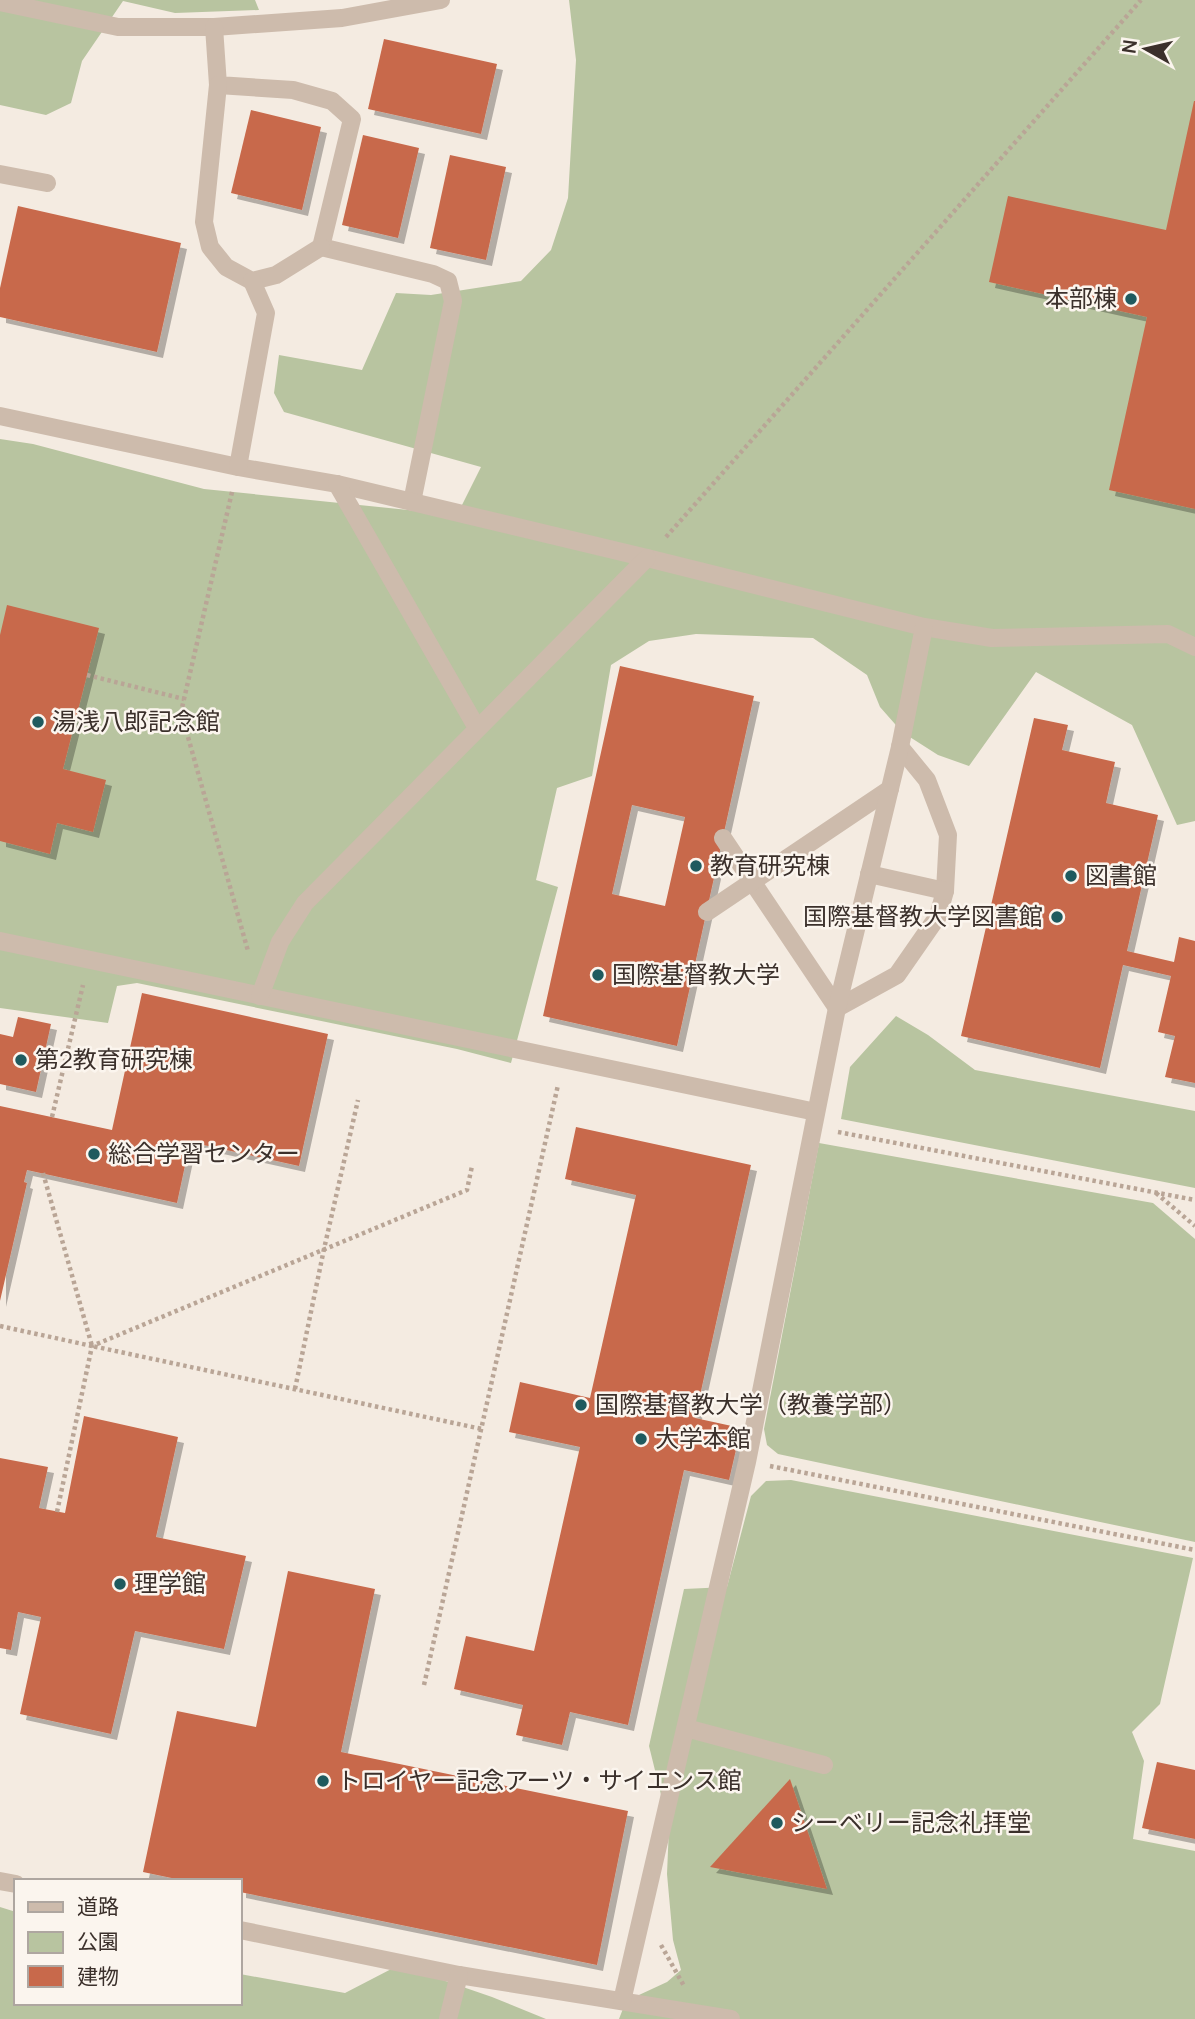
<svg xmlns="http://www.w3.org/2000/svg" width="1195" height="2019" viewBox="0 0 1195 2019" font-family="Manrope,'Noto Sans JP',sans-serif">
<defs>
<filter id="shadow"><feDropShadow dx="6" dy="6" stdDeviation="0" flood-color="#0004"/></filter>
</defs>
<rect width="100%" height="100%" fill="#f4ebe1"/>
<g fill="#b8c4a0">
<polygon points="0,0 255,0 259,10 175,13 123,1 82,61 71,103 46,115 0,105"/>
<polygon points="569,0 1195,0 1195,821 1177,825 1132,725 1036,672 969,766 938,755 902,732 880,707 867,675 813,638 696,634 649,641 611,665 592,776 557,788 536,880 558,887 511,1063 457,1049 137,983 117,986 108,1023 0,1008 0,439 33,444 204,489 457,515 481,467 284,412 274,393 279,355 362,370 396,293 431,295 521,281 551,250 568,198 576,60"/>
<polygon points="896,1016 928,1035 975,1070 1195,1111 1195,1188 841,1119 850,1067"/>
<polygon points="819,1143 1153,1203 1195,1239 1195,1542 778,1454 767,1445 764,1429"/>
<polygon points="791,1480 1193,1558 1160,1704 1132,1732 1144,1761 1133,1839 1195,1851 1195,2019 619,2019 626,2001 667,1982 681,1970 673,1940 667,1874 669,1827 649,1746 684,1589 727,1587 751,1496 766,1481"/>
<polygon points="0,1907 16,1912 16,2003 240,2003 240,1974 345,1993 399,1965 492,1997 546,2019 0,2019"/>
</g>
<g fill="#c8694b" fill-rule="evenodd" filter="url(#shadow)">
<polygon points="384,39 497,64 481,134 368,109"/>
<polygon points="1194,101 1195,101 1195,509 1109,490 1147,317 989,282 1008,196 1166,230"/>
<polygon points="251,110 321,127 302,210 231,193"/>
<polygon points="363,135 419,148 398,238 342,225"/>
<polygon points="450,155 506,167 486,260 430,248"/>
<polygon points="18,206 181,243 157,352 0,317 0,288"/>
<polygon points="7,605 99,628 63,769 106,780 93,832 57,823 50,854 0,841 0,635"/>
<path d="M620 666 754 696 677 1046 543 1016ZM632 805 685 817 665 906 612 894Z"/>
<polygon points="1034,718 1068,725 1062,750 1115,762 1106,803 1158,815 1127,951 1174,962 1179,937 1195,941 1195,1083 1165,1077 1175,1036 1158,1032 1171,976 1123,965 1100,1068 961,1036"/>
<polygon points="142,993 328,1034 299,1166 190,1142 177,1203 27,1170 24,1182 27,1183 0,1301 0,1106 112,1130"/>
<polygon points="18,1017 51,1024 36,1092 0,1084 0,1034 13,1037"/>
<polygon points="576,1127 751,1165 695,1418 741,1428 729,1480 684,1470 628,1725 570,1712 562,1745 516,1735 523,1705 454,1689 466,1636 534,1651 580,1447 509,1432 520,1382 590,1398 636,1195 565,1179"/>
<polygon points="84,1416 178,1437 156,1537 246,1556 224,1649 135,1631 111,1734 20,1714 41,1617 18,1612 11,1650 0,1648 0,1458 48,1467 39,1508 65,1513"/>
<polygon points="288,1571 375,1589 341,1752 628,1811 597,1965 240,1892 240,1881 186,1881 143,1872 177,1711 256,1727"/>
<polygon points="1157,1762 1195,1770 1195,1839 1142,1828"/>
<polygon points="790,1779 827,1889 710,1867"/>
</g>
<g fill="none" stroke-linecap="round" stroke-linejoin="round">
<g stroke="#b9a596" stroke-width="4.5" stroke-dasharray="3.5 3.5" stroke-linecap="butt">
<polyline points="232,492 181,712 248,951"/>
<polyline points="666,537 1141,0"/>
<polyline points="87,675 184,699"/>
<polyline points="52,1117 83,985"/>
<polyline points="838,1132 1195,1200"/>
<polyline points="43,1173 92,1346 482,1429"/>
<polyline points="1156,1193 1195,1226"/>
<polyline points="0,1326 92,1346"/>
<polyline points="295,1389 324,1249 358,1100"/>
<polyline points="770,1466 1195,1550"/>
<polyline points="57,1512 92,1346 467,1190 472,1166"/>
<polyline points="424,1685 558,1085"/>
<polyline points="661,1945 684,1986"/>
</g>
<g stroke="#cdbbac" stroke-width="18">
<polyline points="0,2 118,27 214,27 342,18 441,0"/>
<polyline points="214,27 218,85 293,90 332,101 352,119 321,247 433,274 448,281 453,301 412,502"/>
<polyline points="218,85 204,222 210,247 226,267 252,281 276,275 321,247"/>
<polyline points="0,174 47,183"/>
<polyline points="0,416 238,467 337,484 647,558 924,627 992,638 1168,634 1195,647"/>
<polyline points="238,467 266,313 252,281"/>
<polyline points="337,484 477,728"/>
<polyline points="723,838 837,1008 897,975 938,916 945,891 948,835 927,780 900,747"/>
<polyline points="869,874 945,891"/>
<polyline points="707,912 890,789"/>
<polyline points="0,941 816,1112"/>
<polyline points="260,996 280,942 305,903 647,558"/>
<polyline points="686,1728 824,1765"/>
<polyline points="0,1881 16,1884"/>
<polyline points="240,1930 459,1975 731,2019"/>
<polyline points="622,2001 747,1462 837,1008 900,747 924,627"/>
<polyline points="448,2019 459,1975"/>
</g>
</g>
<g fill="#1f5a5e" stroke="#fbf5ee" stroke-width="2.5">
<circle cx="1131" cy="299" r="7"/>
<circle cx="38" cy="722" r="7"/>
<circle cx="696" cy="866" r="7"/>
<circle cx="1071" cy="876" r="7"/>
<circle cx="1057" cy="917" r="7"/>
<circle cx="598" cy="975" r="7"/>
<circle cx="21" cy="1060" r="7"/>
<circle cx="94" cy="1154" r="7"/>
<circle cx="581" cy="1405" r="7"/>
<circle cx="641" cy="1439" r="7"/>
<circle cx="120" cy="1584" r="7"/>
<circle cx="323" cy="1781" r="7"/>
<circle cx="777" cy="1823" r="7"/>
</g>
<g text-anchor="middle" stroke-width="5" stroke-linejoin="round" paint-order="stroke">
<g font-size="24" fill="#3b302b" stroke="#fbf5ee" text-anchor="start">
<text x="1117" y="307" text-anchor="end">本部棟</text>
<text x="52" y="730">湯浅八郎記念館</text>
<text x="710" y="874">教育研究棟</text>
<text x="1085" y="884">図書館</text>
<text x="1043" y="925" text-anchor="end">国際基督教大学図書館</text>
<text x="612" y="983">国際基督教大学</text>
<text x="35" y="1068">第2教育研究棟</text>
<text x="108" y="1162">総合学習センター</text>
<text x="595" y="1413">国際基督教大学（教養学部）</text>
<text x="655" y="1447">大学本館</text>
<text x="134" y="1592">理学館</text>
<text x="337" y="1789">トロイヤー記念アーツ・サイエンス館</text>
<text x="791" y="1831">シーベリー記念礼拝堂</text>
</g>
</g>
<rect x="14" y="1879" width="228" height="126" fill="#fbf5ee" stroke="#aea6a0" stroke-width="2"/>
<rect x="28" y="1902" width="35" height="10" fill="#cdbbac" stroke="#aea6a0" stroke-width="2"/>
<text x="77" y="1914" font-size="21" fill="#3b302b">道路</text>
<rect x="28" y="1932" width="35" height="21" fill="#b8c4a0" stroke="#aea6a0" stroke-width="2"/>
<text x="77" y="1949" font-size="21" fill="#3b302b">公園</text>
<rect x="28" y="1966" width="35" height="21" fill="#c8694b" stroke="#aea6a0" stroke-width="2"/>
<text x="77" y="1984" font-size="21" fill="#3b302b">建物</text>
<g transform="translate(1146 49) rotate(278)" stroke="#fbf5ee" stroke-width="5" paint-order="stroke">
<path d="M0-5L12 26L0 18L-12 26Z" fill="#3b302b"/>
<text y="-10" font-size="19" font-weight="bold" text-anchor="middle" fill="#3b302b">N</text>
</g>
</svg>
